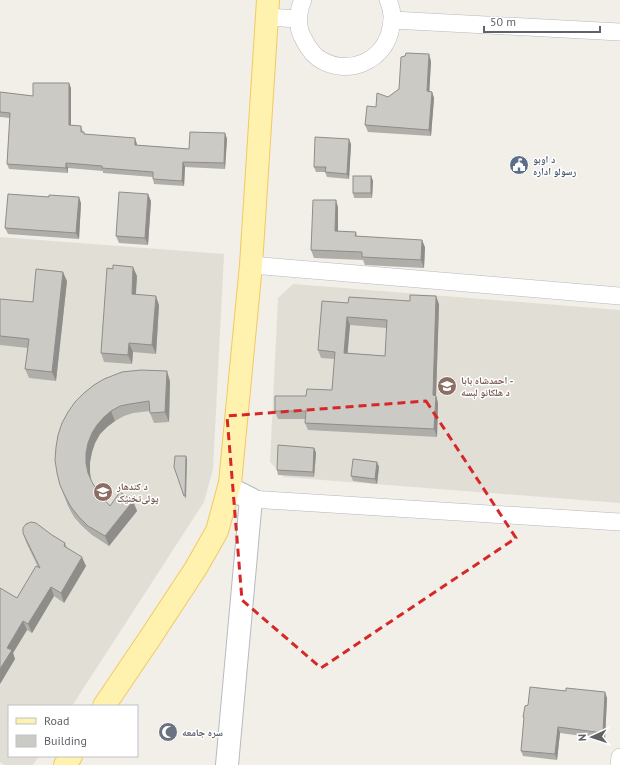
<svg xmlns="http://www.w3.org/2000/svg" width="620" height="765" viewBox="0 0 620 765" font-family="'PT Sans','Noto Naskh Arabic',sans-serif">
<rect width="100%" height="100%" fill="#f1efe8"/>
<g fill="#e1ded6">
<polygon points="0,237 224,254 213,469 204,502 72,706 9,706 9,756 39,756 33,765 5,765 0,762"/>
<polygon points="293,284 620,310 620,503 284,477 270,462 278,298"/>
</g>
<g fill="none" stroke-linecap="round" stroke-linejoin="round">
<defs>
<g id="street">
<path d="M303 0C298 9 297 27 302 36 306 44 310 52 318 58 347 78 386 61 391 27 393 18 392 8 388 0"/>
<polyline points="267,17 298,19"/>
<polyline points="392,20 620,32"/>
<polyline points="251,265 620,296"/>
<polyline points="251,499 620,522"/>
<polyline points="619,765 620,757"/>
</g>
<polyline id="secondary" points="227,765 251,499 229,488"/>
<g id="primary">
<polyline points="104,706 150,638 196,568 217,531 230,483 251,265 268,0"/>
<polyline points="65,765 71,756"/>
</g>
</defs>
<use href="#street" stroke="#b5b8bc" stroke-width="18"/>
<use href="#secondary" stroke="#b6babf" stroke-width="24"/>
<use href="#primary" stroke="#f2c960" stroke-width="24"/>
<use href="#street" stroke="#fff" stroke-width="17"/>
<use href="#secondary" stroke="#fff" stroke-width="22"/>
<use href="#primary" stroke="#fff2af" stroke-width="22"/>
</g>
<g fill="#afaea9" fill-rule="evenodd">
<polygon points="431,61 429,91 432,92 434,98 431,136 368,132 365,125 376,107 399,89"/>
<polygon points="71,88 71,125 81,126 83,132 85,134 137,144 137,145 189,149 225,133 227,139 225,169 185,167 184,186 154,184 153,179 153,177 103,173 103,171 68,168 68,173 9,169 7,164 10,118 0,117 0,92 33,96"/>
<polygon points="351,144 349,179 327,177 325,172 316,172 314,167"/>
<polygon points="371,176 373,181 372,198 354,198 353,193"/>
<polygon points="151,201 148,245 119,243 116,236"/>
<polygon points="81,203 79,239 8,234 5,228"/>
<polygon points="338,207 338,231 356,232 357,236 425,247 424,268 365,265 363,260 314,258 311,250"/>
<polygon points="137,276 136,294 159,305 156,354 133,352 132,364 104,362 101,353"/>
<polygon points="67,281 56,381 29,378 25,369 28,348 0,345 0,299 33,302"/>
<path d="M348 303 439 304 436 396 438 403 437 437 308 430 305 423V419H278L275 411 306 396 332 390 335 359 321 358 318 350ZM350 325 387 328 385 356 347 353Z"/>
<polygon points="170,381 169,422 154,423 150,413 150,411 133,413 124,416 115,421 107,427 100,434 95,443 92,452 90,462 90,472 91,481 97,491 110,506 133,501 137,511 109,546 92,535 82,526 74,517 68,506 60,485 58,435"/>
<polygon points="314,448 316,453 314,477 278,475 277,470"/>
<polygon points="377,462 379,467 377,484 353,481 351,476"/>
<polygon points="23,533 52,535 65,543 67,548 86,566 64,603 54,596 32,633 27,630 13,653 15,659 0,684 17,598 38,567 26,542"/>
<polygon points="607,698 605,739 560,733 557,760 523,756 521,751 524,719 523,717 528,705"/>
</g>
<g fill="#8f8d8a">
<polygon points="429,54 431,61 429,98 427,91"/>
<polygon points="69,83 71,88 71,130 69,125"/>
<polygon points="432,92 434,98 431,136 429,130"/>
<polygon points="225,133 227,139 225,169 224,163"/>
<polygon points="135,138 137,144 137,150 135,145"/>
<polygon points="349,139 351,144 349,179 347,174"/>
<polygon points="183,162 185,167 184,186 182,181"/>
<polygon points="66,163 68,168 68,173 66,168"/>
<polygon points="371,176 373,181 372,198 371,193"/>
<polygon points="148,194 151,201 148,245 145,238"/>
<polygon points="79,197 81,203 79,239 76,233"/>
<polygon points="336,200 338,207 338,238 335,231"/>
<polygon points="422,240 425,247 424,268 421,260"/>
<polygon points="133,267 137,276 135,303 132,294"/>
<polygon points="63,272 67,281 56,381 52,372"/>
<polygon points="156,296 159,305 156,354 152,345"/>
<polygon points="436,296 439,304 436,396 438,403 437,437 434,429 433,395"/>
<polygon points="347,317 350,325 347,360 344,353"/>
<polygon points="129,343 133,352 132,364 128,355"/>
<polygon points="167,371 170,381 169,422 165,412"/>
<polygon points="111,411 115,421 107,427 100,434 95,443 92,452 90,462 90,472 91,482 88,473 86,463 86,453 88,443 92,433 97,425 104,417"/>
<polygon points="314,448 316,453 314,477 313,472"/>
<polygon points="186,456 187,459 186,499 185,496"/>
<polygon points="377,462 379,467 377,484 375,479"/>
<polygon points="133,501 137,511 109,546 105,536"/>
<polygon points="82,557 86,566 64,603 61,593"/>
<polygon points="51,587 54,596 32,633 28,624"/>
<polygon points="23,621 27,630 13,653 15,659 0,684 0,669 7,648"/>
<polygon points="605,692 607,698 605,739 603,733"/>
<polygon points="558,727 560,733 557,760 555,754"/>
</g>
<g fill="#cccac5" stroke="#8f8d8a" fill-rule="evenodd">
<polygon points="406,53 429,54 427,91 432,92 429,130 365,125 367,106 376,107 377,93 388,97 399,89 401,57 405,56"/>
<polygon points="33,83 69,83 69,125 81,126 81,132 84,132 84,134 135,138 135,145 189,149 190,132 225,133 224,163 183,162 182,181 153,179 153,172 102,168 102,166 66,163 66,168 7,164 10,113 0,112 0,92 33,96"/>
<polygon points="315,137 349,139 347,174 325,172 326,167 314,167"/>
<rect x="353" y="176" width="18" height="17"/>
<polygon points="119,192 148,194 145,238 116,236"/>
<polygon points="8,194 49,197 49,195 79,197 76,233 5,228"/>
<polygon points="313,200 336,200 335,231 356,232 355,236 422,240 421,260 362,257 362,252 311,250"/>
<polygon points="113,265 133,267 132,294 156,296 152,345 129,343 128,355 101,353 107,268 113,269"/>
<polygon points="36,269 63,272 52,372 25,369 29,339 0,336 0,299 33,302"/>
<path d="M410 295 436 296 433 395 436 396 434 429 305 423 306 411H275V396H306L307 389 332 390 335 352 318 350 322 301 348 303 349 297 410 301ZM347 317 387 320 385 356 344 353Z"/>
<polygon points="141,370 167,371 165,412 150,413 149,401 130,404 120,406 111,411 104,417 97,425 92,433 88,443 86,453 86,463 88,473 92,482 97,491 110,506 120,492 133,501 105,536 88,526 79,517 71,507 65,496 60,485 57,473 55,460 56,447 58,435 62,423 68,412 75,402 84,393 94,385 104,379 122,372"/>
<polygon points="278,445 314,448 313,472 277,470"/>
<polygon points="175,456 186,456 185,496 184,496 174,467"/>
<polygon points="353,459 377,462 375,479 351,476"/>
<polygon points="31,522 36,523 52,535 65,543 64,546 82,557 61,593 51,587 28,624 23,621 7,648 12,650 0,669 0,588 17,598 36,566 40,568 23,533 23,528 26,524"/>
<polygon points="530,687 566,691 566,688 605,692 603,733 558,727 555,754 521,751 524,717 523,717 525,706 528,705"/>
</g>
<path fill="none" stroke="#d62828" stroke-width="3" stroke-dasharray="8 5" stroke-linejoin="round" d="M426 401 516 538 321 668 242 600 227 416Z"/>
<defs>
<symbol id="civic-disc" viewBox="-11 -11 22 22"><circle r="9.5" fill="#5c6f8a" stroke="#fff"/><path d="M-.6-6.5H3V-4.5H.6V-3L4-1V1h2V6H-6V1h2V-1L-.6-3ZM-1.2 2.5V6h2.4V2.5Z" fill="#fff"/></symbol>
<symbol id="school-disc" viewBox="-11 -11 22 22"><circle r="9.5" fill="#8d6e63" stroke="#fff"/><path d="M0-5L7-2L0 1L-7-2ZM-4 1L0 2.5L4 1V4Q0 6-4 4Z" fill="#fff"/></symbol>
<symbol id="university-disc" viewBox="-11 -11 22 22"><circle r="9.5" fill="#8d6e63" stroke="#fff"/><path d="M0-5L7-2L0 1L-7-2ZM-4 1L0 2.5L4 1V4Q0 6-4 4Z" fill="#fff"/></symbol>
<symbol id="mosque-disc" viewBox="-11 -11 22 22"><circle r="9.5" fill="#6b7280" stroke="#fff"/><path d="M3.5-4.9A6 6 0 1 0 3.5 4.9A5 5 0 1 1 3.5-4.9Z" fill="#fff"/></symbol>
</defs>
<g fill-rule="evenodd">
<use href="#civic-disc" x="508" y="154" width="22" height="22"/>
<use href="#school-disc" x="436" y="375" width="22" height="22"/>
<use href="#university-disc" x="92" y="481" width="22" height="22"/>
<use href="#mosque-disc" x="157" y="721" width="22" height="22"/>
</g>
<g text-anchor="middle" stroke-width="3" stroke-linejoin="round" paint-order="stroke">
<g font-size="10" font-weight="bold" fill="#4e5e75" stroke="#fff" text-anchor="start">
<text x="533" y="163">د اوبو<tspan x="533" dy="12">رسولو اداره</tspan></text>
</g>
<g font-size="10" font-weight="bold" fill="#785e54" stroke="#fff" text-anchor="start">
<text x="461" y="384">احمدشاه بابا -<tspan x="461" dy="12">د هلکانو لېسه</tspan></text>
<text x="117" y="490">د کندهار<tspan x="117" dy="12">پولی‌تخنیک</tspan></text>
</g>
<g font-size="10" font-weight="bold" fill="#5b616d" stroke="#fff" text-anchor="start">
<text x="182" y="736">سره جامعه</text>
</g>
</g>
<rect x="8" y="705" width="130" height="52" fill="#ffffff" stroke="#bfc1c3"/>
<rect x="16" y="718" width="20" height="6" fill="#fff2af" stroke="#bfc1c3"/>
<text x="44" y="725" font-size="12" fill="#5f6368">Road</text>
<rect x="16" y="735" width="20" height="12" fill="#cccac5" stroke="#bfc1c3"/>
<text x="44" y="745" font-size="12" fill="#5f6368">Building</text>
<g transform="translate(592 737) rotate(267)" stroke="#ffffff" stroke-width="3" paint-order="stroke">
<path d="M0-3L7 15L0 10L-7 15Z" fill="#5f6368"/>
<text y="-6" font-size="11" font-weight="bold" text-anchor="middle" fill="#5f6368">N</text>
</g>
<path d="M484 26v6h116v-6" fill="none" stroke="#5f6368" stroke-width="2"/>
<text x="490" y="26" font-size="12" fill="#5f6368" stroke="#ffffff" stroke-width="3" paint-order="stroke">50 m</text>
</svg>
